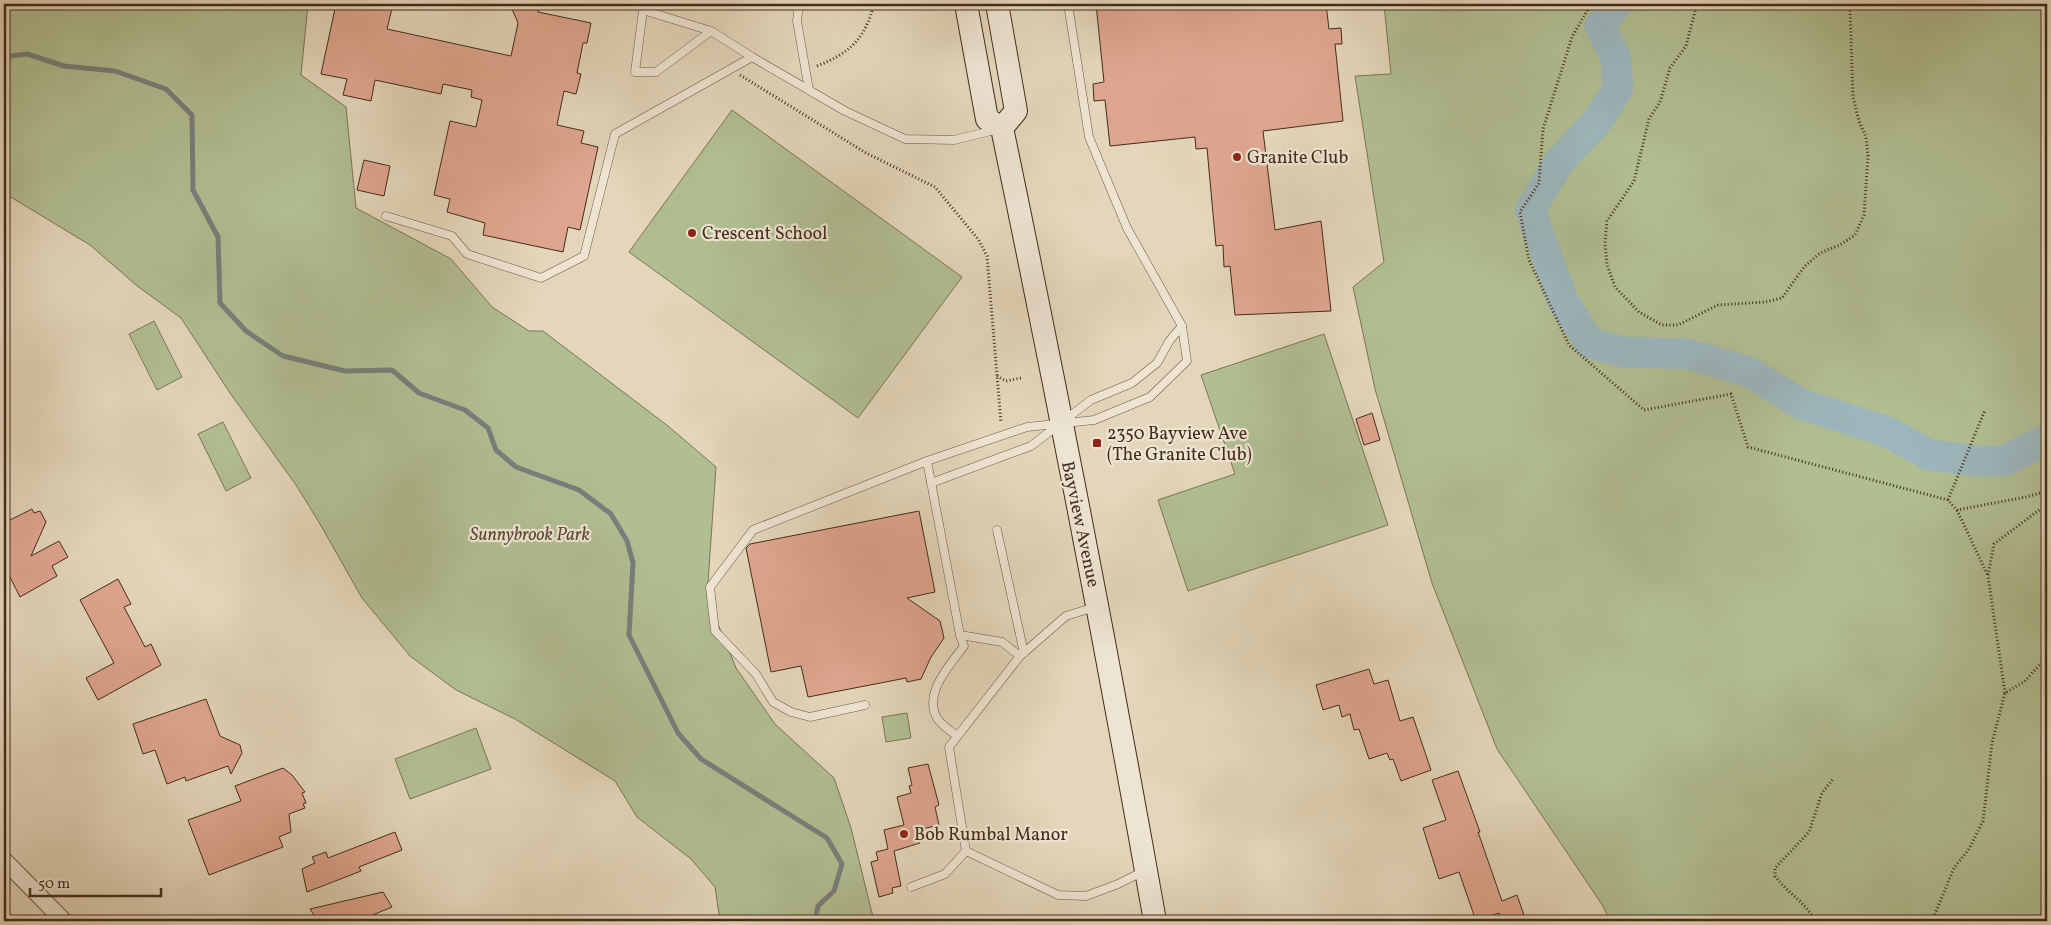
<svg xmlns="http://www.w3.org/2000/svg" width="2051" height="925" viewBox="0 0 2051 925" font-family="Vollkorn,serif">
<rect width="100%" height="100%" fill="#e4d6ba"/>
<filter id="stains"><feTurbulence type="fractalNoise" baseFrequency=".004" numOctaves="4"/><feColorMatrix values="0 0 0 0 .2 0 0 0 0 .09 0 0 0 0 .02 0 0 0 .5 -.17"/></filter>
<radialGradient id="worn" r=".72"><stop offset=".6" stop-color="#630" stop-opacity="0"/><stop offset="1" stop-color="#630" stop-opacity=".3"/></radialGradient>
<g fill="#b1be92" stroke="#7a7556">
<polygon points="4,4 308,4 301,75 346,107 356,208 451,259 492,307 529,331 543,331 668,426 716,467 707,597 736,668 775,724 834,778 851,828 874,921 720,921 715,887 691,859 637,817 615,781 515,719 456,690 410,656 362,598 320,524 296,485 230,393 181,318 136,285 90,245 4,193"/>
<polygon points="1384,4 2047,4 2047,921 1610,921 1603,906 1497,749 1432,583 1375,389 1353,287 1384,262 1355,76 1391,74"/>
<polygon points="732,110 962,277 858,418 629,252"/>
<polygon points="154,321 182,377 157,390 129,334"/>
<polygon points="1324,334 1388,525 1188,591 1158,500 1235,474 1201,375"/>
<polygon points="223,422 251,478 226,491 198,434"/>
<polygon points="907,713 911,738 886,742 882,717"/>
<polygon points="476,728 491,769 410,799 395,759"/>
</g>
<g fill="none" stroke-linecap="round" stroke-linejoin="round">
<polyline stroke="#797f7c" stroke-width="5" points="4,57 27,54 64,66 115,71 166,89 192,115 193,190 218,237 220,303 246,331 283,356 345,371 392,370 419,393 465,410 488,428 496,450 516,467 579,490 611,514 627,541 633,563 629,635 678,733 701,759 827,838 842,864 834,891 818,906 815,921"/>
<polyline stroke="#9cb6bc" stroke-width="31" points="1617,4 1600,26 1616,58 1618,88 1598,120 1559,162 1530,210 1564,303 1590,343 1623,352 1688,354 1749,372 1801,404 1888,432 1929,455 1977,461 2004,461 2047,439"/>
</g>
<g fill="#dfa68f" stroke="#442c1b">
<polygon points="336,4 373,4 392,8 387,29 511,56 518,23 510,4 540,4 538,12 591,23 587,43 583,43 577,73 581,74 576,94 564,91 557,125 584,131 581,143 598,147 580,230 568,227 563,252 483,235 485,223 447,212 450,199 434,195 450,121 476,127 482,100 471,97 472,90 443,84 441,94 375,80 371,101 343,95 347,79 321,74"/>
<polygon points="1096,4 1326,4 1329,29 1341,28 1342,44 1335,44 1343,121 1263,131 1275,230 1321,221 1331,311 1235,315 1230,266 1224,267 1223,245 1216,246 1207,148 1196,149 1195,137 1110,146 1105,100 1094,101 1093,84 1104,82"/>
<polygon points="364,160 390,166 384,196 357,190"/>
<polygon points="1372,413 1380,440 1364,445 1356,419"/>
<polygon points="32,509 34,513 40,511 46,522 31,556 59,541 68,557 52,566 57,576 20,597 4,565 4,523"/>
<polygon points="919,511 935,592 907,598 940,621 944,638 931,657 921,679 907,682 906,678 808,697 801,666 771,672 746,548 750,544"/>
<polygon points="118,579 131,604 124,607 145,647 151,644 161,665 98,700 86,678 114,663 80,600"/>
<polygon points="1369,669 1374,684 1388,680 1400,721 1413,717 1431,770 1401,781 1393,759 1390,760 1387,753 1369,759 1359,729 1354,730 1350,714 1342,717 1339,705 1323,710 1316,685"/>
<polygon points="206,699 220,736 240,745 242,753 231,774 228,766 186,781 185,777 167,784 155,750 143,754 133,724"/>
<polygon points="928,764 939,805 935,807 939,825 922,829 924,838 919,839 920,843 894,851 901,886 892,888 893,893 879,897 871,862 878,860 876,852 888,849 884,830 904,825 897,797 911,793 909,786 912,785 908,768"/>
<polygon points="283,768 292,775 305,792 302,793 306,803 303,804 305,808 289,814 291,832 279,837 283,847 209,875 188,820 241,801 235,786"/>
<polygon points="1458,771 1480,832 1478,832 1502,901 1517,895 1526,921 1501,921 1499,913 1476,921 1459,872 1439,879 1423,828 1446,820 1432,780"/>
<polygon points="395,832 402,850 359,867 361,871 307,892 302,869 315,863 312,857 326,852 328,858"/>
<polygon points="383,892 392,907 358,921 318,921 310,909"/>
</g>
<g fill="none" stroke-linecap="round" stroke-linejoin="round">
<defs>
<g id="lane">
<polyline points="799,4 797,21 809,90"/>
<polyline points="711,31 656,72 635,72 643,10 711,31 752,57 845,111 905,139 954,140 995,130"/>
<polyline points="386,216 452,236 467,254 541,278 584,256 615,134 752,57"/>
<polyline points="927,461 1027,427 1094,420 1150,397 1187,361 1182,326 1127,228 1089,137 1068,4"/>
<polyline points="931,483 1031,446 1091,400 1132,383 1157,363 1170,340 1182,326"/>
<polyline points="997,530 1024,653"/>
<polyline points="1095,607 1066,616 1020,656 949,747 966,851 1058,895 1086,896 1118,884 1144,871"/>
<polyline points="865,705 810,717 791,712 773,702 756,674 715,631 710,587 753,530 927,461 960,635 1002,642 1020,656"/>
<path d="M957 736C951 731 941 725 937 718 923 693 950 665 964 646L960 635"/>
<polyline points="911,887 945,874 966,851"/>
</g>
<polyline id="street" points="4,860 64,921"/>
<g id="secondary">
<path d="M966 4 987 119 1002 128C1057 392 1108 656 1155 921"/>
<polyline points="997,4 1016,111 1002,128"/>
</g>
</defs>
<use href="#lane" stroke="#6c5643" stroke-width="9"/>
<use href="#street" stroke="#6c5643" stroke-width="18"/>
<use href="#secondary" stroke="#442c1b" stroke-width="24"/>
<g stroke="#442c1b" stroke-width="3" stroke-dasharray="1 2.5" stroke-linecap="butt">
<polyline points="1591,4 1572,37 1543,129 1539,183 1520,212 1529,260 1569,345 1644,410 1731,394 1748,447 1948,500 1957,510 2026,497 2047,491"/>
<polyline points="1697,4 1686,46 1670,68 1660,102 1649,119 1634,181 1607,221 1605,243 1607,265 1615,287 1639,312 1662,325 1678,325 1718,305 1765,302 1782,298 1804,267 1820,253 1840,245 1855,235 1864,215 1868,156 1866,137 1859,121 1853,97 1850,10 1852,4"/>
<path d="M817 66C850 53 865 39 874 4"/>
<polyline points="740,75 866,153 935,187 978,239 987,256 1001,423"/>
<polyline points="997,376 1006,381 1021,378"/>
<polyline points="1948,500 1985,410"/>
<polyline points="1957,510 1988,576"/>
<polyline points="2005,693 1988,576 1994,544 2047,504"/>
<path d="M1815 921C1806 902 1787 893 1775 876V868L1809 832 1822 793 1833 779"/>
<polyline points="1932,921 1954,868 1969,849 1983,821 1992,743 2005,693 2024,682 2047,657"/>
</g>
<use href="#lane" stroke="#ede4d2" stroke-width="8"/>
<use href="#street" stroke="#ede4d2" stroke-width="16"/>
<use href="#secondary" stroke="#ede4d2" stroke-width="22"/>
</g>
<g fill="#8f2418" stroke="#ede4d2" stroke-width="2">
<circle cx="1237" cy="157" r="5"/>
<circle cx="692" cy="233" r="5"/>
<rect x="1092" y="438" width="10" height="10" rx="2.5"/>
<circle cx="904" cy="834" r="5"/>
</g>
<g text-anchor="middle" stroke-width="4.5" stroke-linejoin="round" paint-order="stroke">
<g font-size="18" fill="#442c1b" stroke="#ede4d2" text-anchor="start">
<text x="1247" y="163">Granite Club</text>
<text x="702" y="239">Crescent School</text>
<text x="1107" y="439">2350 Bayview Ave<tspan x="1107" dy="21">(The Granite Club)</tspan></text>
<text x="914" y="840">Bob Rumbal Manor</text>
</g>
<g font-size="18" fill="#442c1b" stroke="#ede4d2">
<text transform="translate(1081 524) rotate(78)" y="6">Bayview Avenue</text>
</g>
<g font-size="18" font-style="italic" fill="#5a4933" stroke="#ede4d2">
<text x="530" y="540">Sunnybrook Park</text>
</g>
</g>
<rect width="2051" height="925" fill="none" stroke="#e4d6ba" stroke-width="20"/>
<rect x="5" y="5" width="2041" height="915" fill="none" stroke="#442c1b" stroke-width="2.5"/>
<rect x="10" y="10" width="2031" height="905" fill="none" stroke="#442c1b"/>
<path d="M30 888v8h131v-8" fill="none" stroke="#442c1b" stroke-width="2.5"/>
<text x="38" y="888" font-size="15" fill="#442c1b" stroke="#ede4d2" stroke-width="4" paint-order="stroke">50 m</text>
<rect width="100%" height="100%" filter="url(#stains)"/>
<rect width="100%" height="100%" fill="url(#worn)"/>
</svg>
